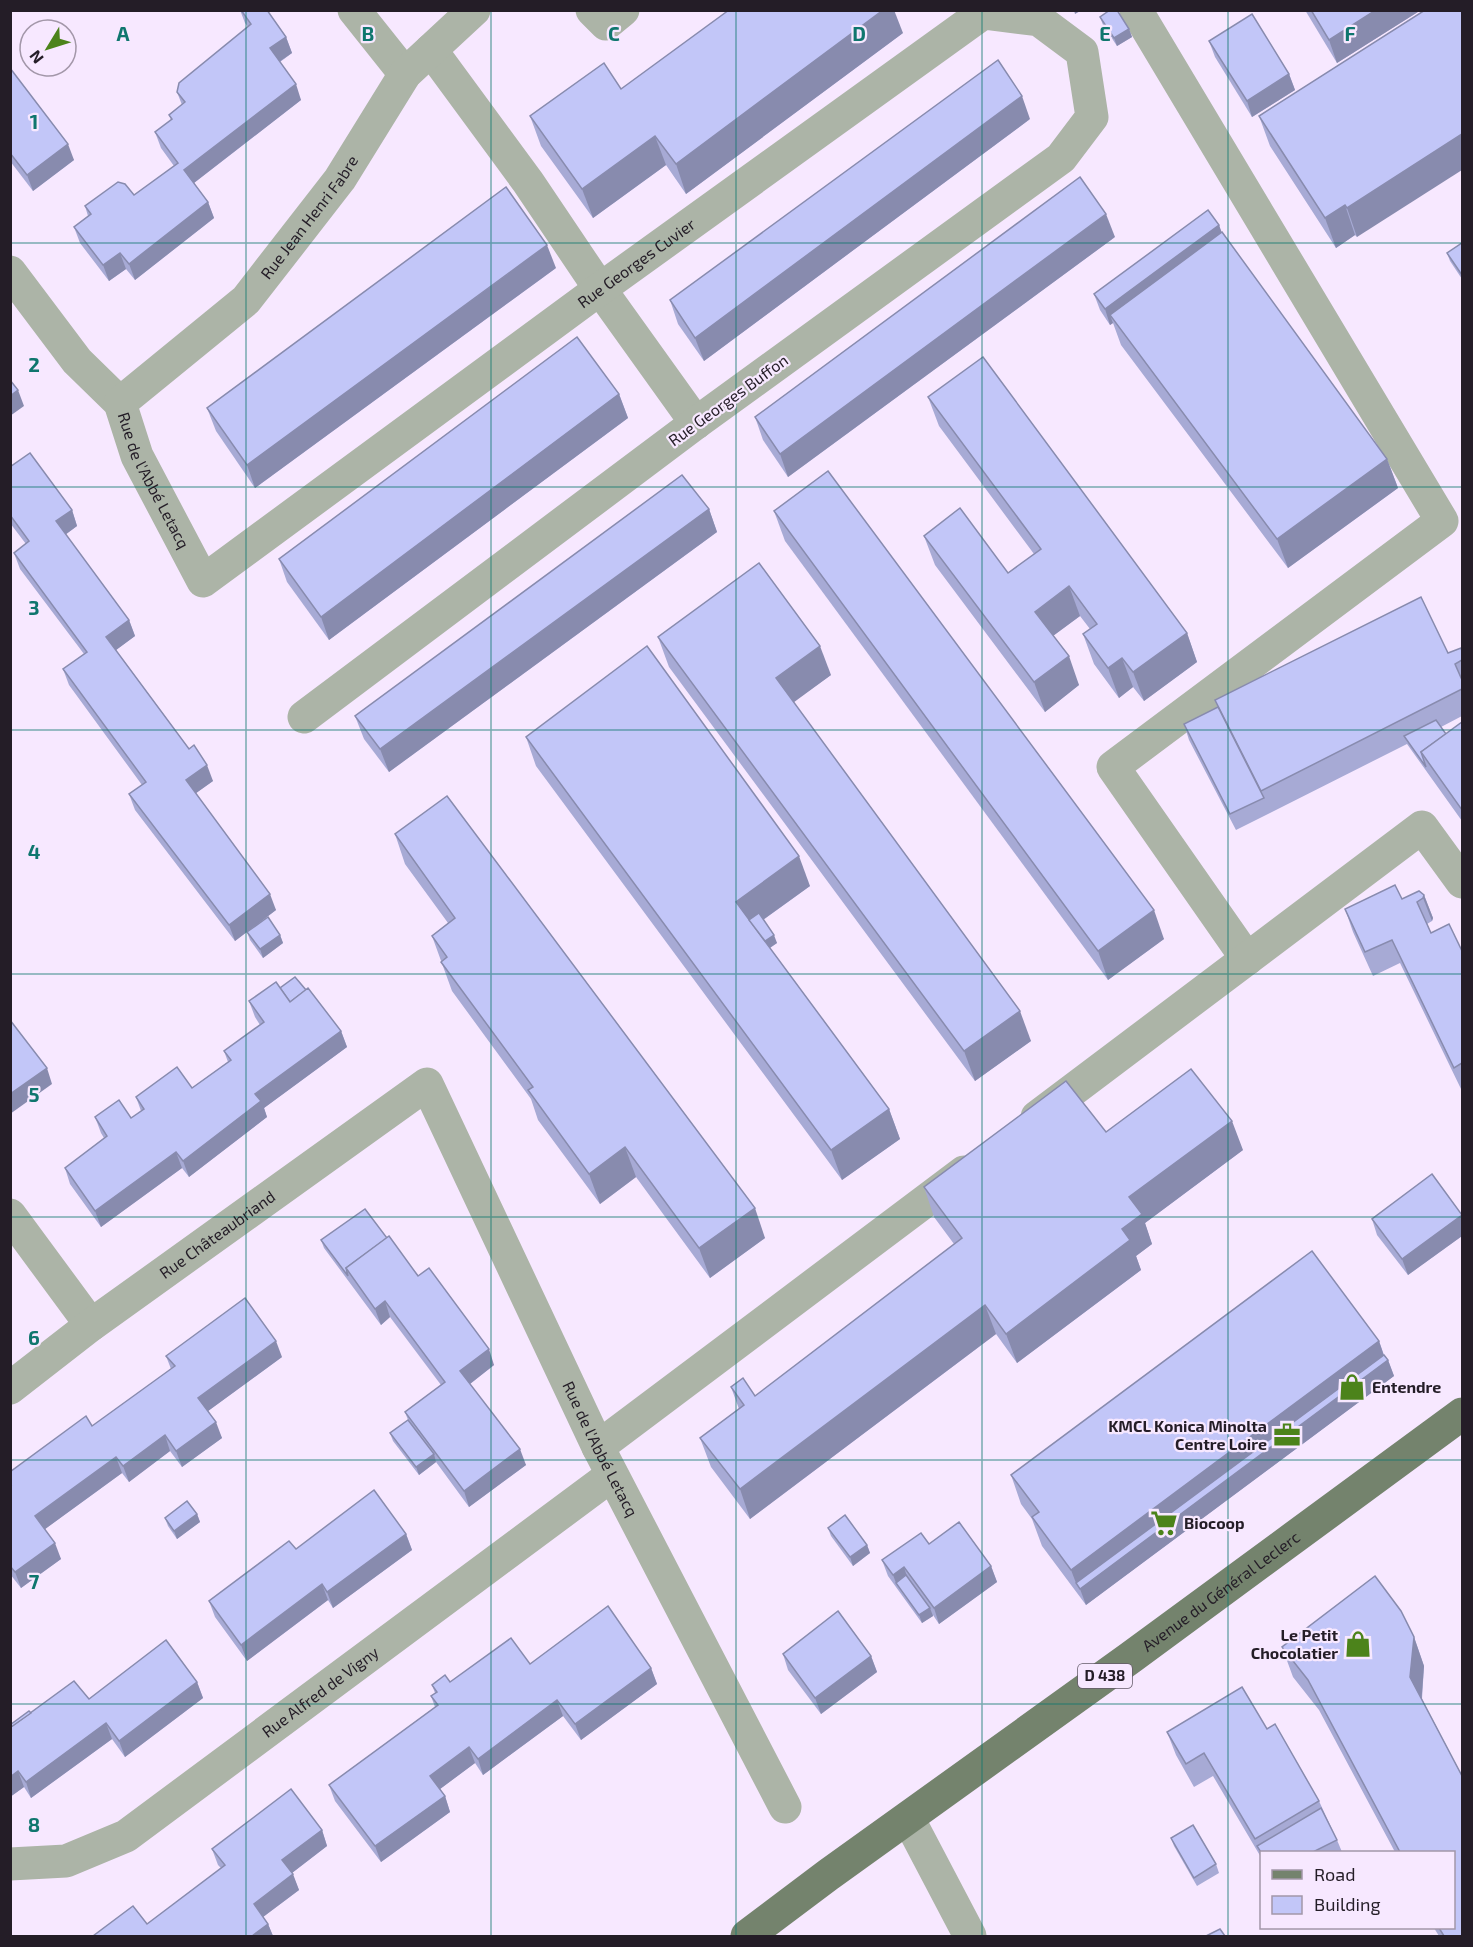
<svg xmlns="http://www.w3.org/2000/svg" width="1473" height="1947" viewBox="0 0 1473 1947" font-family="'Exo 2',sans-serif">
<rect width="100%" height="100%" fill="#f7e8ff"/>
<g fill="none" stroke-linecap="round" stroke-linejoin="round">
<g stroke="#acb4a7" stroke-width="33">
<polyline points="354,10 405,74"/>
<polyline points="592,10 606,24 623,10"/>
<polyline points="1136,10 1442,521 1113,767 1247,959"/>
<polyline points="431,50 528,182 600,289 696,423"/>
<path id="s1" d="M10 272 77 361 120 403 137 456 203 581 600 289 983 13 1039 20 1082 52 1092 117 1061 158 696 423 304 717"/>
<path id="s2" d="M120 403 246 300 340 179 405 74 474 10"/>
<polyline points="1037,1117 1422,827 1462,882"/>
<polyline points="10,1215 91,1325"/>
<path id="s3" d="M10 1388 91 1325 427 1084 598 1447 785 1807"/>
<polyline points="598,1447 964,1172"/>
<polyline points="908,1818 970,1936"/>
<path id="s4" d="M10 1864 66 1861 126 1836 612 1475"/>
</g>
<path stroke="#74836d" stroke-width="33" id="s5" d="M747 1936 828 1875 1130 1658 1462 1414"/>
</g>
<g fill="#a7aad5">
<polygon points="240,10 267,10 286,37 292,53 280,62 301,100 194,183 208,202 214,218 135,280 126,269 109,281 80,243 74,227 88,216 85,206 134,195 174,166 161,148 155,132 171,120 169,115 182,105 177,92 248,27 245,23"/>
<polygon points="1305,10 1421,10 1337,63"/>
<polygon points="1425,10 1357,237 1355,235 1336,248 1270,146 1259,116"/>
<polygon points="1100,17 1129,29 1132,37 1117,46 1103,25"/>
<polygon points="903,33 686,194 666,165 593,218 541,146 530,116 621,89"/>
<polygon points="1209,41 1289,74 1295,90 1252,117 1215,57"/>
<polygon points="10,68 74,160 33,191 10,161"/>
<polygon points="1030,119 704,361 678,324 670,300"/>
<polygon points="1219,225 1221,232 1387,459 1398,488 1288,568 1121,345 1113,323 1110,325 1100,310 1094,294"/>
<polygon points="1115,237 788,477 763,440 755,417"/>
<polygon points="1462,243 1462,279 1450,261 1447,253"/>
<polygon points="556,268 255,488 216,431 207,408"/>
<polygon points="619,394 628,418 329,640 287,582 279,559"/>
<polygon points="928,397 1187,633 1197,662 1144,701 1133,687 1119,698 1094,664 1083,634 1090,629 1080,616 1053,636 1079,685 1045,712 935,565 924,536 1008,573 1034,554 939,426"/>
<polygon points="10,467 72,510 77,526 65,535 129,620 135,636 116,650 213,781 196,793 276,910 235,941 135,810 129,794 142,785 69,685 63,669 84,654 20,569 14,553 26,544 10,523"/>
<polygon points="709,509 717,532 389,772 364,739 355,716"/>
<polygon points="774,511 1164,939 1108,980 785,541"/>
<polygon points="658,637 831,675 793,702 1031,1041 975,1081 669,667"/>
<polygon points="1462,651 1462,716 1441,727 1446,734 1462,722 1462,821 1407,744 1236,830 1189,740 1184,724 1218,707 1215,700 1448,653"/>
<polygon points="526,737 810,886 763,920 777,943 770,948 889,1109 900,1139 842,1180 536,766"/>
<polygon points="395,834 765,1238 710,1278 636,1177 600,1204 538,1120 531,1099 452,991 432,936 448,923 405,864"/>
<polygon points="1424,895 1433,918 1432,921 1427,924 1431,933 1462,951 1462,1091 1400,963 1373,976 1353,932 1345,909"/>
<polygon points="247,932 280,935 283,943 263,958 250,940"/>
<polygon points="280,988 306,990 341,1031 347,1047 264,1108 267,1117 189,1177 182,1168 101,1227 70,1184 65,1168 104,1138 101,1133 95,1117 131,1118 141,1111 136,1097 192,1088 228,1062 224,1051 260,1025 255,1017 249,1001"/>
<polygon points="1106,1132 1243,1150 1145,1223 1152,1244 1136,1256 1141,1270 1017,1363 996,1334 750,1519 711,1467 700,1438 739,1409 731,1387 755,1396 954,1244 934,1217 924,1187"/>
<polygon points="1462,1215 1462,1236 1408,1275 1377,1235 1372,1219"/>
<polygon points="387,1238 494,1365 470,1384 526,1465 469,1507 436,1462 419,1475 393,1441 390,1433 408,1420 405,1412 441,1385 390,1317 381,1325 324,1248 321,1240"/>
<polygon points="1379,1341 1384,1355 1388,1360 1394,1376 1086,1605 1042,1546 1032,1519 1021,1504 1011,1475"/>
<polygon points="166,1356 282,1357 208,1411 222,1438 182,1467 170,1451 129,1482 122,1473 45,1529 61,1559 21,1588 10,1574 10,1472 92,1426 171,1369"/>
<polygon points="197,1514 200,1522 177,1539 168,1526 165,1518"/>
<polygon points="828,1528 867,1545 870,1553 853,1566 831,1536"/>
<polygon points="406,1534 412,1550 333,1608 328,1600 247,1661 215,1617 209,1601 296,1549"/>
<polygon points="929,1544 991,1566 997,1582 939,1624 933,1615 933,1616 922,1623 888,1576 882,1560"/>
<polygon points="1375,1576 1401,1611 1414,1637 1424,1666 1422,1699 1462,1776 1462,1936 1439,1936 1434,1928 1454,1928 1454,1852 1395,1852 1319,1710 1293,1677 1282,1647"/>
<polygon points="783,1654 871,1656 877,1672 821,1714 788,1670"/>
<polygon points="530,1664 651,1668 657,1684 581,1740 563,1716 483,1775 475,1763 440,1789 445,1796 450,1812 381,1862 335,1801 329,1785 435,1707 431,1696 435,1693 432,1685 450,1682"/>
<polygon points="197,1682 203,1698 125,1757 112,1739 31,1798 24,1787 10,1797 10,1725 31,1713 89,1699"/>
<polygon points="1167,1732 1319,1801 1337,1840 1342,1852 1262,1852 1262,1859 1213,1776 1194,1787 1176,1755"/>
<polygon points="322,1830 327,1846 292,1873 299,1890 263,1917 268,1924 273,1936 93,1936 147,1924 221,1868 218,1865 212,1849"/>
<polygon points="1171,1838 1216,1864 1219,1873 1197,1886 1174,1846"/>
</g>
<g fill="#888bae">
<polygon points="883,10 894,10 903,33 686,194 676,164"/>
<polygon points="1074,10 1082,10 1075,14"/>
<polygon points="1376,10 1421,10 1337,63 1329,40"/>
<polygon points="1129,29 1132,37 1117,46 1114,38"/>
<polygon points="286,37 292,53 276,64 270,48"/>
<polygon points="1289,74 1295,90 1252,117 1247,101"/>
<polygon points="296,84 301,100 190,186 184,170"/>
<polygon points="1022,96 1030,119 704,361 695,338"/>
<polygon points="1462,134 1462,170 1357,237 1347,208"/>
<polygon points="655,136 666,165 593,218 582,189"/>
<polygon points="68,144 74,160 33,191 27,175"/>
<polygon points="208,202 214,218 135,280 129,264"/>
<polygon points="1345,205 1355,235 1336,248 1325,218"/>
<polygon points="1106,214 1115,237 788,477 780,454"/>
<polygon points="1219,225 1225,241 1110,315 1113,323 1110,325 1105,309"/>
<polygon points="547,245 556,268 255,488 247,465"/>
<polygon points="120,253 126,269 109,281 103,265"/>
<polygon points="18,390 24,406 10,416 10,396"/>
<polygon points="619,394 628,418 329,640 321,617"/>
<polygon points="1387,459 1398,488 1288,568 1277,539"/>
<polygon points="709,509 717,532 389,772 380,749"/>
<polygon points="72,510 77,526 62,537 56,521"/>
<polygon points="1069,586 1080,616 1046,641 1035,612"/>
<polygon points="129,620 135,636 112,653 106,637"/>
<polygon points="1187,633 1197,662 1144,701 1133,672"/>
<polygon points="820,646 831,675 786,708 776,678"/>
<polygon points="1069,656 1079,685 1045,712 1034,682"/>
<polygon points="1122,658 1133,687 1119,698 1108,668"/>
<polygon points="207,765 213,781 192,796 186,780"/>
<polygon points="799,856 810,886 749,930 736,902"/>
<polygon points="270,894 276,910 235,941 229,925"/>
<polygon points="1424,895 1433,918 1432,921 1423,898"/>
<polygon points="1154,910 1164,939 1108,980 1098,951"/>
<polygon points="280,935 283,943 263,958 260,949"/>
<polygon points="774,935 777,943 762,953 759,945"/>
<polygon points="1020,1011 1031,1041 975,1081 964,1051"/>
<polygon points="341,1031 347,1047 264,1108 267,1117 189,1177 183,1161 255,1094"/>
<polygon points="47,1068 52,1084 10,1114 10,1094"/>
<polygon points="889,1109 900,1139 842,1180 831,1150"/>
<polygon points="1232,1121 1243,1150 1145,1223 1152,1244 1136,1256 1141,1270 1017,1363 1006,1334 1122,1229 1129,1197"/>
<polygon points="625,1147 636,1177 600,1204 589,1174"/>
<polygon points="176,1152 182,1168 101,1227 95,1211"/>
<polygon points="755,1208 765,1238 710,1278 699,1248"/>
<polygon points="1462,1215 1462,1236 1408,1275 1402,1259"/>
<polygon points="385,1301 390,1317 381,1325 375,1309"/>
<polygon points="985,1305 996,1334 750,1519 740,1489"/>
<polygon points="276,1341 282,1357 204,1414 198,1398"/>
<polygon points="1379,1341 1386,1362 1388,1360 1394,1376 1086,1605 1080,1589 1076,1583 1071,1570"/>
<polygon points="489,1349 494,1365 466,1387 460,1371"/>
<polygon points="216,1422 222,1438 182,1467 176,1451"/>
<polygon points="165,1435 170,1451 129,1482 123,1466"/>
<polygon points="520,1449 526,1465 469,1507 464,1491"/>
<polygon points="434,1454 436,1462 419,1475 416,1467"/>
<polygon points="116,1457 122,1473 41,1532 35,1516"/>
<polygon points="197,1514 200,1522 177,1539 174,1531"/>
<polygon points="406,1534 412,1550 333,1608 327,1592"/>
<polygon points="55,1543 61,1559 21,1588 15,1572"/>
<polygon points="867,1545 870,1553 853,1566 850,1557"/>
<polygon points="991,1566 997,1582 939,1624 934,1608"/>
<polygon points="904,1567 909,1583 896,1583 893,1575"/>
<polygon points="322,1584 328,1600 247,1661 241,1645"/>
<polygon points="930,1608 933,1616 922,1623 919,1615"/>
<polygon points="1414,1637 1424,1666 1421,1706 1410,1677"/>
<polygon points="871,1656 877,1672 821,1714 815,1698"/>
<polygon points="651,1668 657,1684 581,1740 575,1724"/>
<polygon points="197,1682 203,1698 125,1757 119,1741"/>
<polygon points="557,1700 563,1716 483,1775 478,1759"/>
<polygon points="106,1723 112,1739 31,1798 26,1782"/>
<polygon points="469,1747 475,1763 436,1792 430,1776"/>
<polygon points="18,1771 24,1787 10,1797 10,1777"/>
<polygon points="445,1796 450,1812 381,1862 375,1846"/>
<polygon points="322,1830 327,1846 288,1876 282,1860"/>
<polygon points="293,1874 299,1890 259,1920 254,1904"/>
<polygon points="268,1924 273,1936 252,1936"/>
</g>
<g fill="#c2c6f8" stroke="#888bae" stroke-width="1.5">
<polygon points="241,10 267,10 286,37 270,48 296,84 184,170 208,202 129,264 120,253 103,265 74,227 91,214 85,206 118,182 125,184 134,195 178,163 155,132 172,119 169,115 185,102 177,92 179,83 251,24"/>
<polygon points="729,10 883,10 676,164 655,136 582,189 530,116 604,63 621,89"/>
<polygon points="1110,10 1117,10 1129,29 1114,38 1100,17"/>
<polygon points="1311,10 1376,10 1329,40"/>
<polygon points="1425,10 1462,10 1462,134 1347,208 1345,205 1325,218 1259,116"/>
<polygon points="1252,14 1289,74 1247,101 1209,41"/>
<polygon points="998,60 1022,96 695,338 670,300"/>
<polygon points="10,68 68,144 27,175 10,153"/>
<polygon points="1080,177 1106,214 780,454 755,417"/>
<polygon points="506,187 547,245 247,465 207,408"/>
<polygon points="1208,210 1219,225 1105,309 1094,294"/>
<polygon points="1222,232 1387,459 1277,539 1110,315"/>
<polygon points="1462,243 1462,275 1447,253"/>
<polygon points="577,337 619,394 321,617 279,559"/>
<polygon points="983,357 1187,633 1133,672 1122,658 1108,668 1083,634 1097,624 1069,586 1035,612 1069,656 1034,682 924,536 960,508 1008,573 1041,549 928,397"/>
<polygon points="10,380 18,390 10,396"/>
<polygon points="30,453 72,510 56,521 129,620 106,637 189,749 194,745 207,765 186,780 270,894 229,925 129,794 146,782 63,669 87,652 14,553 29,541 10,515 10,467"/>
<polygon points="828,471 1154,910 1098,951 774,511"/>
<polygon points="682,475 709,509 380,749 355,716"/>
<polygon points="759,563 820,646 776,678 1020,1011 964,1051 658,637"/>
<polygon points="1421,597 1448,653 1461,648 1462,651 1462,660 1455,664 1462,680 1462,689 1261,791 1215,700"/>
<polygon points="647,646 799,856 736,902 889,1109 831,1150 526,737"/>
<polygon points="1218,707 1264,798 1230,814 1184,724"/>
<polygon points="1436,720 1446,734 1421,752 1426,767 1404,736"/>
<polygon points="1462,722 1462,810 1421,752"/>
<polygon points="447,796 755,1208 699,1248 625,1147 589,1174 528,1090 533,1087 441,962 447,957 432,936 455,918 395,834"/>
<polygon points="1395,885 1402,899 1419,891 1424,895 1423,898 1417,902 1431,933 1449,924 1462,951 1462,1063 1454,1068 1392,940 1365,952 1345,909"/>
<polygon points="759,913 774,935 765,941 749,920"/>
<polygon points="268,917 280,935 260,949 247,932"/>
<polygon points="295,977 306,990 290,1002 280,988"/>
<polygon points="276,982 290,1002 308,988 341,1031 255,1094 261,1101 183,1161 176,1152 95,1211 65,1168 107,1136 95,1117 119,1100 131,1118 144,1109 136,1097 177,1067 192,1088 231,1060 224,1051 264,1022 249,1001"/>
<polygon points="10,1020 47,1068 10,1094"/>
<polygon points="1191,1069 1232,1121 1129,1197 1142,1214 1122,1229 1130,1240 1006,1334 985,1305 740,1489 700,1438 744,1405 731,1387 743,1378 755,1396 962,1238 924,1187 1066,1081 1106,1132"/>
<polygon points="1432,1174 1462,1215 1402,1259 1372,1219"/>
<polygon points="365,1209 387,1238 346,1268 348,1276 321,1240"/>
<polygon points="389,1236 418,1276 429,1268 489,1349 460,1371 520,1449 464,1491 405,1412 445,1382 385,1301 375,1309 346,1268"/>
<polygon points="1312,1251 1379,1341 1071,1570 1032,1517 1039,1512 1011,1475"/>
<polygon points="245,1298 276,1341 198,1398 216,1422 176,1451 165,1435 123,1466 116,1457 35,1516 55,1543 15,1572 10,1566 10,1485 11,1485 10,1483 10,1472 86,1416 92,1426 175,1366 166,1356"/>
<polygon points="1384,1355 1388,1360 1080,1589 1076,1583"/>
<polygon points="408,1420 434,1454 416,1467 390,1433"/>
<polygon points="374,1490 406,1534 327,1592 322,1584 241,1645 209,1601 289,1541 296,1549"/>
<polygon points="187,1501 197,1514 174,1531 165,1518"/>
<polygon points="845,1515 867,1545 850,1557 828,1528"/>
<polygon points="959,1522 991,1566 934,1608 904,1567 893,1575 882,1560 921,1533 929,1544"/>
<polygon points="906,1575 930,1608 919,1615 896,1583"/>
<polygon points="1375,1576 1401,1611 1414,1637 1410,1677 1462,1776 1462,1936 1444,1936 1439,1928 1454,1928 1454,1852 1400,1852 1308,1680 1282,1647"/>
<polygon points="608,1606 651,1668 575,1724 557,1700 478,1759 469,1747 430,1776 445,1796 375,1846 329,1785 438,1705 431,1696 437,1692 432,1685 445,1675 450,1682 511,1638 530,1664"/>
<polygon points="838,1611 871,1656 815,1698 783,1654"/>
<polygon points="166,1640 197,1682 119,1741 106,1723 26,1782 18,1771 10,1777 10,1726 11,1727 74,1681 89,1699"/>
<polygon points="1242,1687 1267,1729 1275,1724 1319,1801 1255,1839 1204,1753 1186,1764 1167,1732"/>
<polygon points="29,1711 31,1713 11,1727 10,1725"/>
<polygon points="291,1789 322,1830 282,1860 293,1874 254,1904 268,1924 252,1936 93,1936 133,1906 147,1924 225,1865 212,1849"/>
<polygon points="1321,1808 1337,1840 1313,1852 1262,1852 1262,1854 1257,1846"/>
<polygon points="1193,1825 1216,1864 1194,1878 1171,1838"/>
<polygon points="1220,1929 1225,1936 1206,1936"/>
</g>
<path fill="none" stroke="#0f766e" stroke-width="1.5" stroke-opacity="0.55" d="M246 10V1936M491 10V1936M736 10V1936M982 10V1936M1228 10V1936M10 243H1462M10 487H1462M10 730H1462M10 974H1462M10 1217H1462M10 1460H1462M10 1704H1462"/>
<defs>
<symbol id="shop-bare" viewBox="-9 -9 18 18"><path d="M-5-2.5h2.3a2.7 3.5 0 0 1 5.4 0H5L5.5 6h-11ZM-1.5-2.5h3a1.5 2.3 0 0 0-3 0Z" fill="#4c831b" stroke="#f7e8ff" stroke-width="2.5" paint-order="stroke"/></symbol>
<symbol id="office-bare" viewBox="-9 -9 18 18"><path d="M-6-3h4V-5.5h4V-3h4V5H-6ZM-1-4.5V-3h2v-1.5ZM-6 0V1H6V0Z" fill="#4c831b" stroke="#f7e8ff" stroke-width="2.5" paint-order="stroke"/></symbol>
<symbol id="supermarket-bare" viewBox="-9 -9 18 18"><path d="M-6-5.5h2.5l.6 2H6L4.5 2H-2.5L-4.4-4H-6ZM-1.5 3.2a1.3 1.3 0 1 0 .1 0ZM3 3.2a1.3 1.3 0 1 0 .1 0Z" fill="#4c831b" stroke="#f7e8ff" stroke-width="2.5" paint-order="stroke"/></symbol>
</defs>
<g fill-rule="evenodd">
<use href="#shop-bare" x="1333" y="1368" width="38" height="38"/>
<use href="#office-bare" x="1268" y="1416" width="38" height="38"/>
<use href="#supermarket-bare" x="1145" y="1504" width="38" height="38"/>
<use href="#shop-bare" x="1339" y="1625" width="38" height="38"/>
</g>
<g text-anchor="middle" stroke-width="4.5" stroke-linejoin="round" paint-order="stroke">
<rect fill="#f7e8ff" stroke="#635a68" stroke-width="1.5" x="1078" y="1664" width="54" height="24" rx="4.5"/>
<g font-size="15" font-weight="bold" fill="#241d27">
<text x="1105" y="1681">D 438</text>
</g>
<g font-size="16" fill="#241d27" stroke="#f7e8ff">
<text dy="6" stroke="none"><textPath href="#s2" startOffset="267">Rue Jean Henri Fabre</textPath></text>
<text dy="6" stroke="none"><textPath href="#s1" startOffset="906">Rue Georges Cuvier</textPath></text>
<text transform="translate(728 400) rotate(-36)" y="6">Rue Georges Buffon</text>
<text dy="6" stroke="none"><textPath href="#s1" startOffset="256">Rue de l'Abbé Letacq</textPath></text>
<text dy="6" stroke="none"><textPath href="#s3" startOffset="258">Rue Châteaubriand</textPath></text>
<text dy="6" stroke="none"><textPath href="#s3" startOffset="920">Rue de l'Abbé Letacq</textPath></text>
<text dy="6" stroke="none"><textPath href="#s5" startOffset="586">Avenue du Général Leclerc</textPath></text>
<text dy="6" stroke="none"><textPath href="#s4" startOffset="363">Rue Alfred de Vigny</textPath></text>
</g>
<g font-size="16" font-weight="bold" fill="#241d27" stroke="#f7e8ff" text-anchor="start">
<text x="1372" y="1393">Entendre</text>
<text x="1267" y="1432" text-anchor="end">KMCL Konica Minolta<tspan x="1267" dy="18">Centre Loire</tspan></text>
<text x="1184" y="1529">Biocoop</text>
<text x="1338" y="1641" text-anchor="end">Le Petit<tspan x="1338" dy="18">Chocolatier</tspan></text>
</g>
</g>
<g font-size="20" text-anchor="middle" font-weight="bold" fill="#0f766e" stroke="#f7e8ff" stroke-width="4.5" stroke-linejoin="round" paint-order="stroke">
<text x="123" y="41">A</text>
<text x="368" y="41">B</text>
<text x="614" y="41">C</text>
<text x="859" y="41">D</text>
<text x="1105" y="41">E</text>
<text x="1350" y="41">F</text>
<text x="34" y="129">1</text>
<text x="34" y="372">2</text>
<text x="34" y="615">3</text>
<text x="34" y="859">4</text>
<text x="34" y="1102">5</text>
<text x="34" y="1345">6</text>
<text x="34" y="1589">7</text>
<text x="34" y="1832">8</text>
</g>
<rect width="1473" height="1947" fill="none" stroke="#241d27" stroke-width="24"/>
<rect x="1260" y="1851" width="195" height="78" fill="#f7e8ff" stroke="#a397a9" stroke-width="1.5"/>
<rect x="1272" y="1870" width="30" height="9" fill="#74836d" stroke="#a397a9" stroke-width="1.5"/>
<text x="1314" y="1881" font-size="18" fill="#241d27">Road</text>
<rect x="1272" y="1896" width="30" height="18" fill="#c2c6f8" stroke="#a397a9" stroke-width="1.5"/>
<text x="1314" y="1911" font-size="18" fill="#241d27">Building</text>
<g transform="translate(48 48) rotate(232)"><circle r="28" fill="#f7e8ff" stroke="#a397a9" stroke-width="1.5"/>
<path d="M0-4.5L10 22L0 15L-10 22Z" fill="#4c831b"/>
<text y="-9" font-size="16" font-weight="bold" text-anchor="middle" fill="#241d27">N</text>
</g>
</svg>
